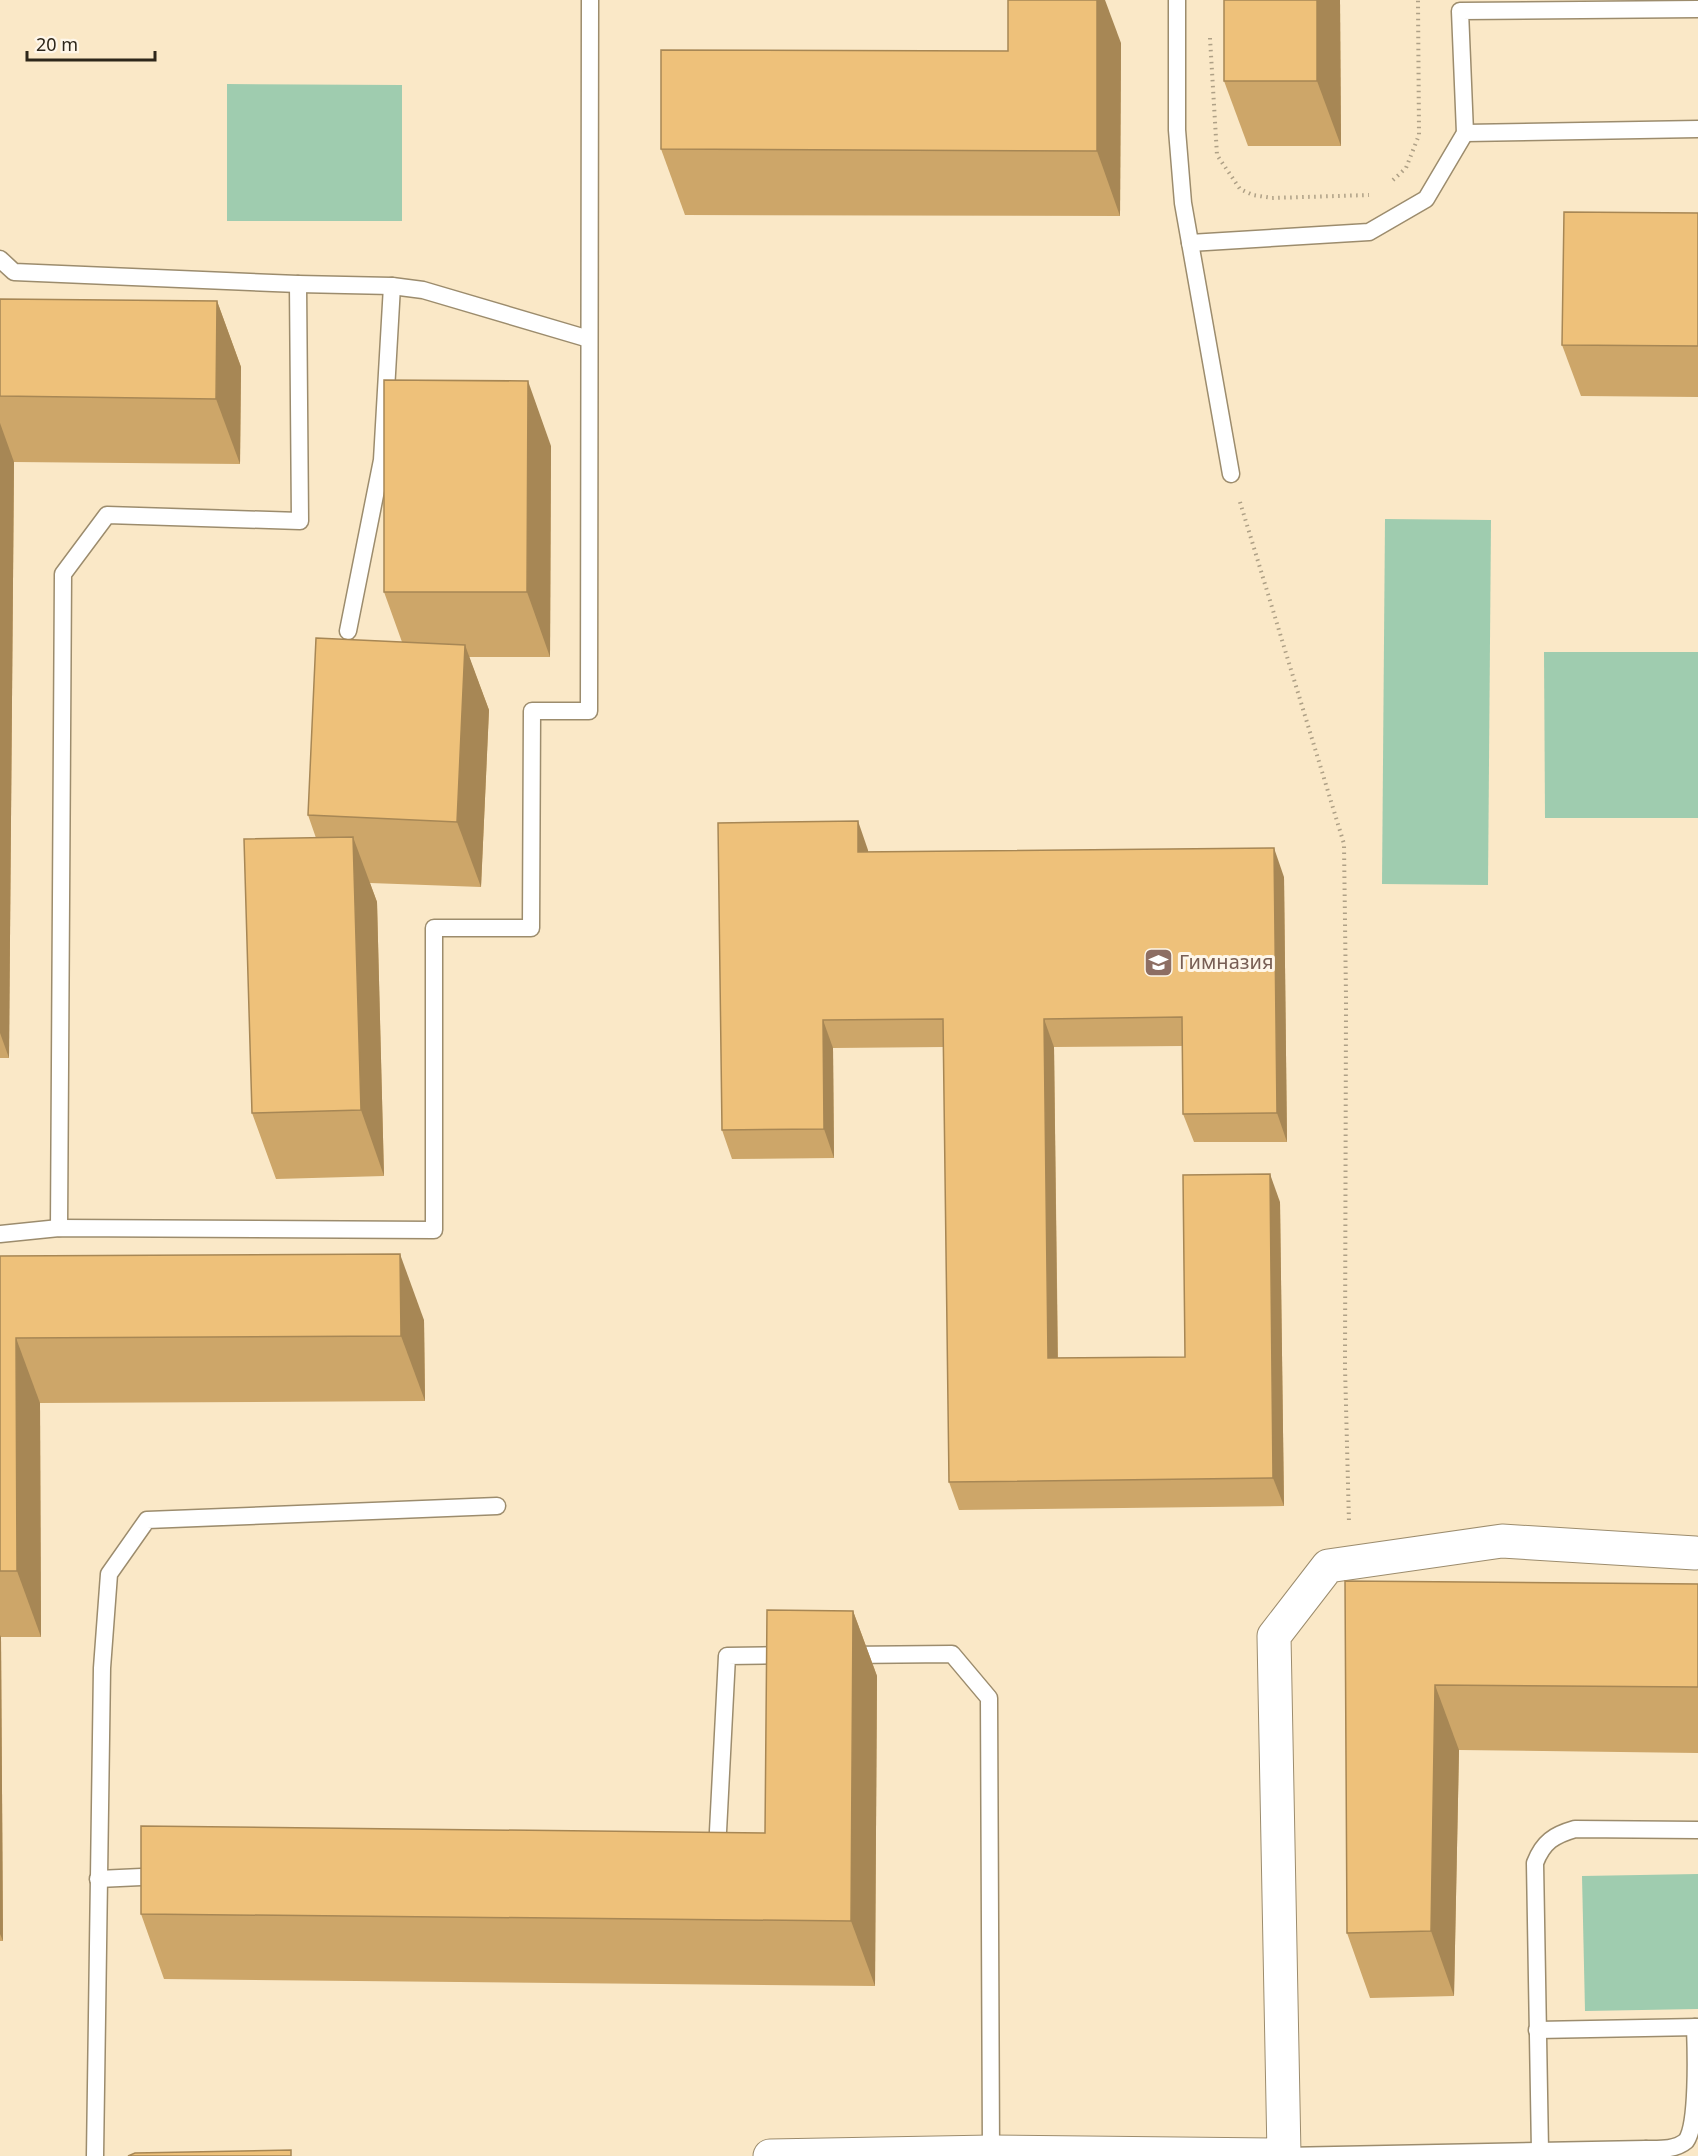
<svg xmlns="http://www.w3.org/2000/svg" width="1698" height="2156" viewBox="0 0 1698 2156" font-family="'Noto Sans',sans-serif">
<rect width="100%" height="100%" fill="#fae8c7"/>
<g fill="#9fccaf">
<polygon points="227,84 402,85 402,221 227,221"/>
<polygon points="1385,519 1491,520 1488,885 1382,884"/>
<polygon points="1544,652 1698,652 1698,818 1545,818"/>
<polygon points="1698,1874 1698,2009 1585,2011 1582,1876"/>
</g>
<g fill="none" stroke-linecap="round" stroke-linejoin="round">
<defs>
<g id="lane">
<polyline points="1177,0 1177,130 1183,203 1231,474"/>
<polyline points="1465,133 1698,129"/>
<polyline points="1190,243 1369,232 1426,199 1465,133 1460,11 1698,9"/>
<polyline points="0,259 14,272 298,284 392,286 423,290 589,339"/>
<polyline points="348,631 382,460 392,286"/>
<polyline points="59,1228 63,574 107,515 300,521 298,284"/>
<polyline points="0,1234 59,1228 434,1230 434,928 531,928 532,711 589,711 590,0"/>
<polyline points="846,1655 952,1654 989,1698 991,2152"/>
<polyline points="714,1851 717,1851 727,1656 788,1655"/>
<polyline points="98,1879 163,1876"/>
<polyline points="1537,2030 1698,2027"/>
<path d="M1646 2149C1660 2149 1675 2150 1686 2141 1698 2125 1696 2052 1695 2027"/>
<path d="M1540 2151 1535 1863C1543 1842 1554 1835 1575 1829L1698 1830"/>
<polyline points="95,2156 102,1668 109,1574 147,1520 497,1506"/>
<polyline points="1284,2156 1646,2149 1646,2156"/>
</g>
<polyline id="street" points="770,2156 991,2152 1284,2155 1274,1636 1328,1566 1502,1541 1695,1553"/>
</defs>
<use href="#lane" stroke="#9c8c6d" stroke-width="19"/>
<use href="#street" stroke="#9c8c6d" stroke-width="35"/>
<g stroke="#aea086" stroke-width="4" stroke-dasharray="1.5 4.5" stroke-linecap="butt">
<polyline points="1210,38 1217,155 1240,189 1253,195 1272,198 1369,195"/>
<polyline points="1393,180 1406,168 1419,135 1418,0"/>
<polyline points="1240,502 1344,844 1346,999 1345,1367 1349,1523"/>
</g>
<use href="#lane" stroke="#fff" stroke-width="16"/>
<use href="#street" stroke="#fff" stroke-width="33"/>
</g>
<g fill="#cda669">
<polygon points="1224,0 1340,0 1341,146 1248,146 1224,81"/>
<polygon points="1121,43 1120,216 685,215 661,149 1008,51"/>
<polygon points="1698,213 1698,397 1581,396 1562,345"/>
<polygon points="0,299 217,301 241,367 240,464 14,462 9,1058 0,1058"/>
<polygon points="551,446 550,657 469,657 489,710 481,887 370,883 377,902 384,1176 276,1179 252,1113 316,838 308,815 402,642 384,592"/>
<polygon points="868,850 868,852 1284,877 1287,1142 1194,1142 1183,1114 1183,1046 1054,1047 1058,1358 1185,1357 1280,1202 1284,1506 959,1510 949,1482 944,1047 833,1048 834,1158 732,1159 722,1130"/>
<polygon points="0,1256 424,1320 425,1401 40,1403 41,1637 1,1637 3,1941 0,1941"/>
<polygon points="1345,1581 1698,1584 1698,1753 1459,1750 1454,1996 1370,1998 1347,1933"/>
<polygon points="853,1611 877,1676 875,1986 164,1979 141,1914 765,1833"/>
</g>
<g fill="#a78755">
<polygon points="1097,0 1105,0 1121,43 1120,216 1097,151"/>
<polygon points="1317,0 1340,0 1341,146 1317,81"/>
<polygon points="217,301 241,367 240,464 216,399"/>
<polygon points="528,381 551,446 550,657 527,592"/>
<polygon points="0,423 14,462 9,1058 0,1033"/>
<polygon points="465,645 489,710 481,887 457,822"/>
<polygon points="858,821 868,850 869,881 858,852"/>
<polygon points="353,837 377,902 384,1176 361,1110"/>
<polygon points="1274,848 1284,877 1287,1142 1277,1113"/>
<polygon points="1044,1019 1054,1047 1058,1387 1048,1358"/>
<polygon points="823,1020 833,1048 834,1158 824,1129"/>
<polygon points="1270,1174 1280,1202 1284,1506 1273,1478"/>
<polygon points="400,1254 424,1320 425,1401 401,1336"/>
<polygon points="16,1338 40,1403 41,1637 17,1571"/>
<polygon points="853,1611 877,1676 875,1986 851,1921"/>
<polygon points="0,1635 1,1637 3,1941 0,1934"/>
<polygon points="1435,1685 1459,1750 1454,1996 1431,1931"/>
</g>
<g fill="#eec17a" stroke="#a78755" stroke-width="1.5">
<polygon points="1008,0 1097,0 1097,151 661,149 661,50 1008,51"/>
<rect x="1224" y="0" width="93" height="81"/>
<polygon points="1564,212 1698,213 1698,346 1562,345"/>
<polygon points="0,299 217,301 216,399 0,396"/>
<polygon points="384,380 528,381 527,592 384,592"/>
<polygon points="316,638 465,645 457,822 308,815"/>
<polygon points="858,821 858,852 1274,848 1277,1113 1183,1114 1182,1017 1044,1019 1048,1358 1185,1357 1183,1175 1270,1174 1273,1478 949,1482 943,1019 823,1020 824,1129 722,1130 718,823"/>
<polygon points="353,837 361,1110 252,1113 244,839"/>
<polygon points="400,1254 401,1336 16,1338 17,1571 0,1571 0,1256"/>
<polygon points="1345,1581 1698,1584 1698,1687 1435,1685 1431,1931 1347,1933"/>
<polygon points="767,1610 853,1611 851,1921 141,1914 141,1826 765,1833"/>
<polygon points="291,2150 291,2156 128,2156 135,2153"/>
</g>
<defs>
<symbol id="school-square" viewBox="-11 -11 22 22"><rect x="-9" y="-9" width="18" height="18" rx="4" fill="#8d6e63" stroke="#fef6e9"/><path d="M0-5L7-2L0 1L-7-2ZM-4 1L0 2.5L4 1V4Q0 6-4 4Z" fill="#fff"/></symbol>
</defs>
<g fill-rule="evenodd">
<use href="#school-square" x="1142" y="946" width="33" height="33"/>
</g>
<g text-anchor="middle" stroke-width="6" stroke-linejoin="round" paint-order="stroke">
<g font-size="20" fill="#785e54" stroke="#fef6e9" text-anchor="start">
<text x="1179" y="969">Гимназия</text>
</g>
</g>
<path d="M27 51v9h128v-9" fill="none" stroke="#2d261a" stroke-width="3"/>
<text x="36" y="51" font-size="18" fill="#2d261a" stroke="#fef6e9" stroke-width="4.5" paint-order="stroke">20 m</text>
</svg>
